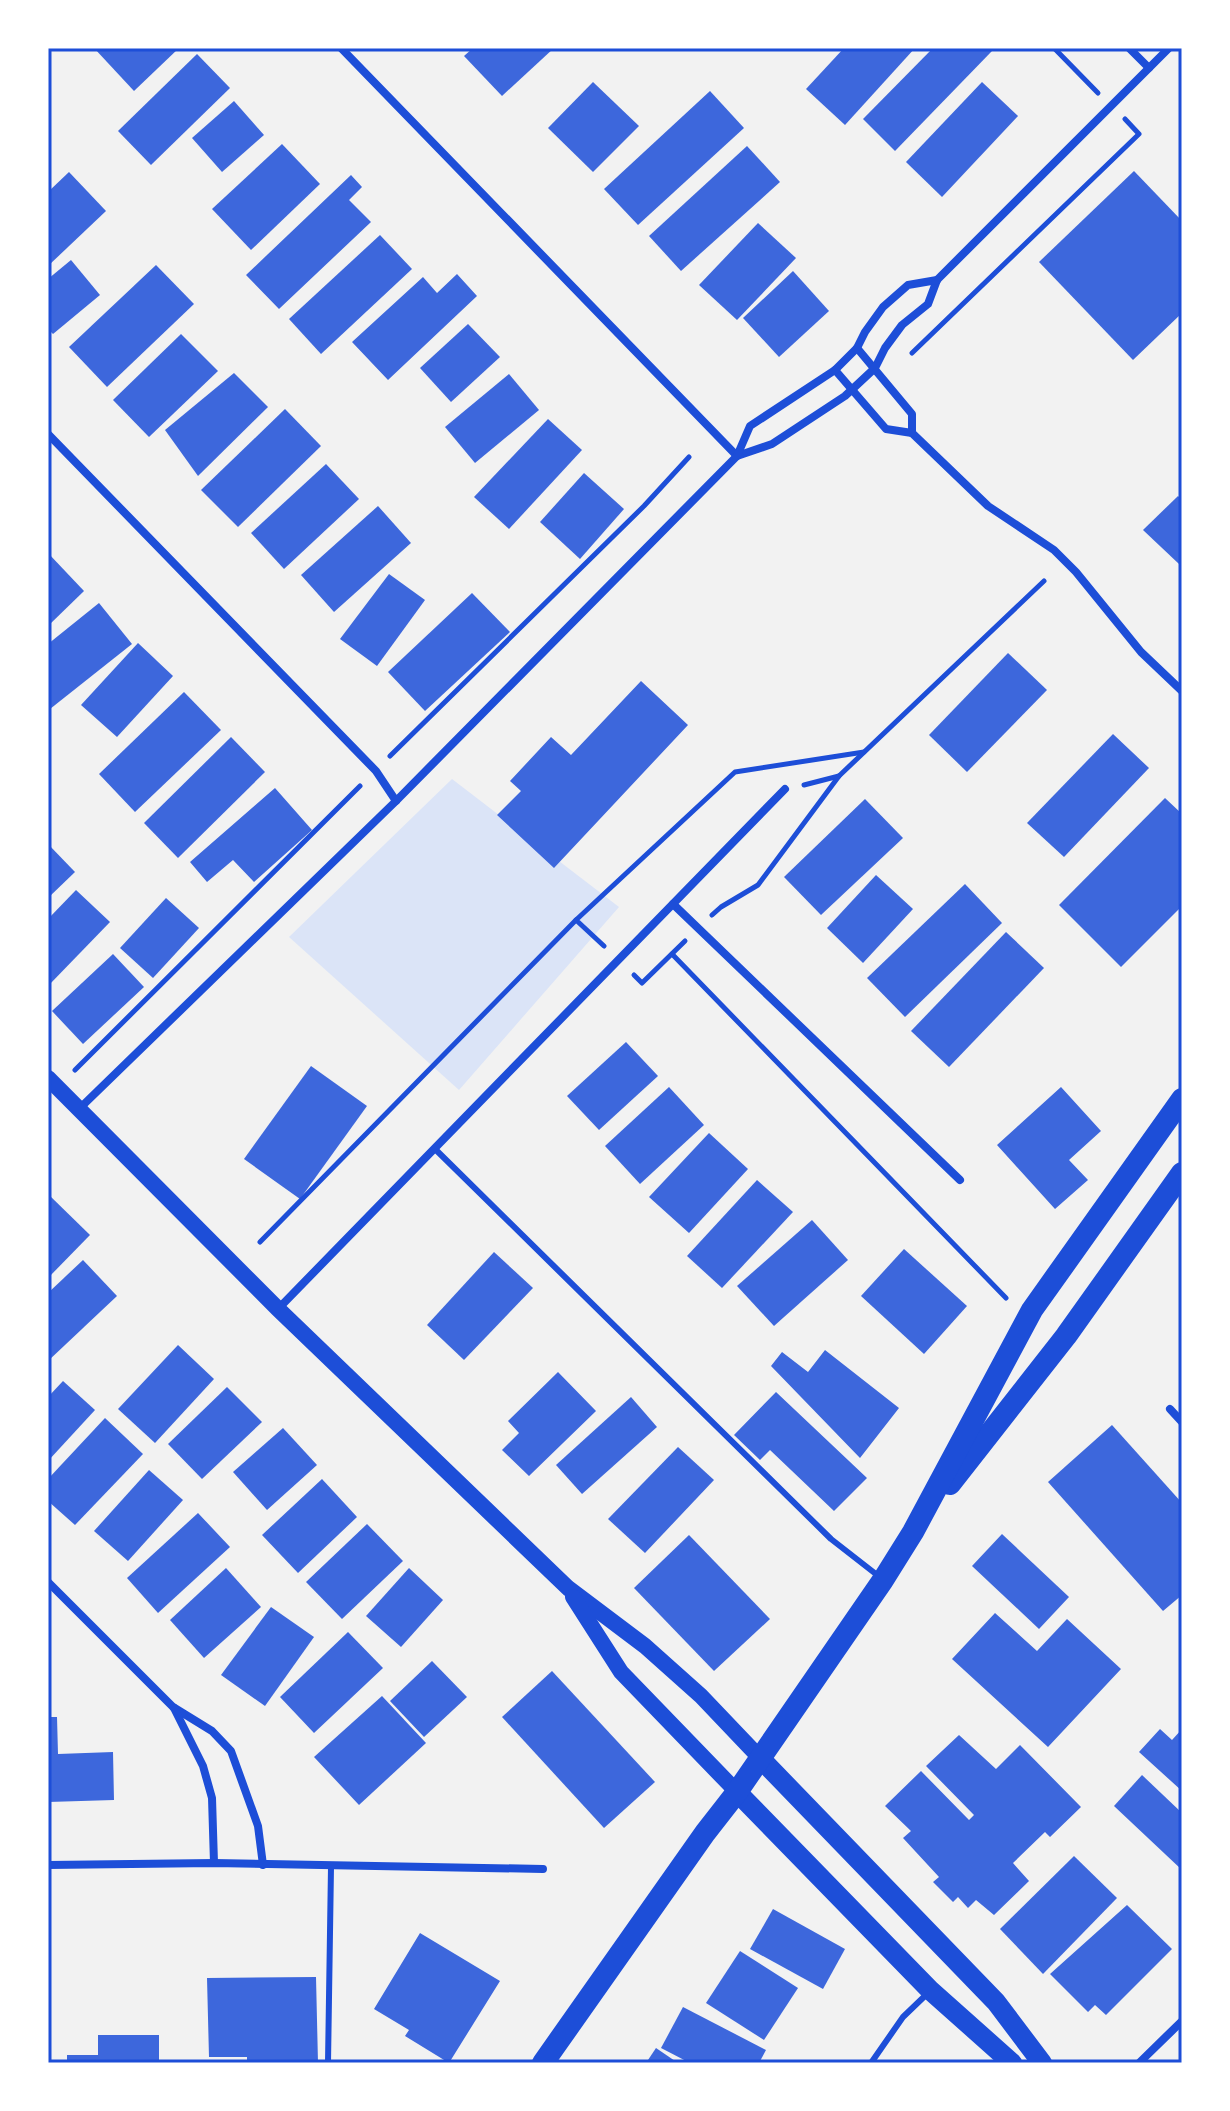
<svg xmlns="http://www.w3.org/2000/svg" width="1230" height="2111" viewBox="0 0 1230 2111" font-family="Poppins,sans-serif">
<rect width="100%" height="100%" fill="#f2f2f2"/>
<polygon fill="#dbe4f7" points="452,779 619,907 459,1090 289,937"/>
<g fill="#3d67dc">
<polygon points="94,48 179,48 134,91"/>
<polygon points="473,48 554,48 502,96 464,56"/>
<polygon points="844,48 915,48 845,125 806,89"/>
<polygon points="933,48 989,48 992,51 895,151 863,119"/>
<polygon points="197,54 230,88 151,165 118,131"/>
<polygon points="593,82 639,126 593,172 548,128"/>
<polygon points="982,82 1018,116 942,197 906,162"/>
<polygon points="710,91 744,128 638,225 604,189"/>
<polygon points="234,101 264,135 222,172 192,138"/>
<polygon points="282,144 320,184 251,250 212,209"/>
<polygon points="747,146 780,182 681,271 649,236"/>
<polygon points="1134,171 1182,221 1182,313 1133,360 1039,262"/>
<polygon points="69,172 106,211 48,266 48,192"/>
<polygon points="351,175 362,187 349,200 371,222 279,309 246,275"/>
<polygon points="758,223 796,258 737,320 699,285"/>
<polygon points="380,235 412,269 321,354 289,319"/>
<polygon points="71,260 100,295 53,334 48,329 48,279"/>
<polygon points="156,265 194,304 107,387 69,347"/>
<polygon points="793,271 829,311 779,357 743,318"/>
<polygon points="457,274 477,296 388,380 352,342 423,277 437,293"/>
<polygon points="468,324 500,357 451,402 420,368"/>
<polygon points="181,334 218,371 149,437 113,400"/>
<polygon points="234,373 268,407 198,476 165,430"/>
<polygon points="509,374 539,410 475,463 445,427"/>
<polygon points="285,409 321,446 238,527 201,490"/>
<polygon points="548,419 582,450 509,529 474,497"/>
<polygon points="326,464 359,499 284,569 251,533"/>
<polygon points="584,473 624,509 580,559 540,522"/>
<polygon points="1178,496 1182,500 1182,560 1179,564 1143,530"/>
<polygon points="378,506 411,543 334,612 301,575"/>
<polygon points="48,553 84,591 48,626"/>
<polygon points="389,574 425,600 377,666 340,639"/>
<polygon points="472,593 510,632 425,711 388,672"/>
<polygon points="99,603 132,644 50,709 48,644"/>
<polygon points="138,643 173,676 117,737 81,705"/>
<polygon points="1008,653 1047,690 967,772 929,735"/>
<polygon points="641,681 688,725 554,868 497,815 521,791 510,781 551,737 571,755"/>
<polygon points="184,692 221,730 135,812 99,774"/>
<polygon points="1113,734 1149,768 1064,857 1027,823"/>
<polygon points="231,737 265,772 178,858 144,823"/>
<polygon points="275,788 312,830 254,882 233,860 207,882 190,862"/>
<polygon points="1165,798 1182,814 1182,906 1121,967 1059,905"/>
<polygon points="865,799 903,838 821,915 784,877"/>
<polygon points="48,844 75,872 48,898"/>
<polygon points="876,875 913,909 863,963 827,928"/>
<polygon points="965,884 1002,923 905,1017 867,978"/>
<polygon points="76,890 110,922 48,986 48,919"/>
<polygon points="166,898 199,928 153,978 120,948"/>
<polygon points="1006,932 1044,968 949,1067 911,1031"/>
<polygon points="113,954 144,987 83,1044 52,1011"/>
<polygon points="626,1042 658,1076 599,1130 567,1096"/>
<polygon points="311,1066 367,1106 300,1199 244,1159"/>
<polygon points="669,1087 704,1125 640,1184 605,1146"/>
<polygon points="1061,1087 1101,1131 1069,1160 1088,1180 1055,1209 997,1145"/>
<polygon points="709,1133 748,1169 689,1233 649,1197"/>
<polygon points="757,1180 793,1212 722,1288 687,1256"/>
<polygon points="48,1194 90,1235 48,1278"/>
<polygon points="812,1220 848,1260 774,1326 737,1286"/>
<polygon points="904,1249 967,1306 924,1354 861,1296"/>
<polygon points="494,1252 533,1288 464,1360 427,1325"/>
<polygon points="83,1260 117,1296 48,1361 48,1293"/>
<polygon points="178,1345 214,1379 155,1443 118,1409"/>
<polygon points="825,1350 899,1408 860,1458 771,1366 782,1352 808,1372"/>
<polygon points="558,1372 596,1411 529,1476 502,1450 519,1433 508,1421"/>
<polygon points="63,1381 95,1410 48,1461 48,1397"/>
<polygon points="227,1387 262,1422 202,1479 168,1444"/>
<polygon points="776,1392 867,1478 834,1511 770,1450 760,1460 734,1435"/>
<polygon points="631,1397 657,1427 582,1494 556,1465"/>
<polygon points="105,1418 143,1454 75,1525 48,1501 48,1479"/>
<polygon points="1112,1425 1182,1503 1182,1595 1163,1611 1048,1482"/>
<polygon points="283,1428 317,1465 267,1510 233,1472"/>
<polygon points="678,1447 714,1480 645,1553 608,1519"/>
<polygon points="149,1470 183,1500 128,1561 94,1531"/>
<polygon points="322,1479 357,1517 298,1573 262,1535"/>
<polygon points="198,1513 230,1547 158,1613 127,1578"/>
<polygon points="367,1524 403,1561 342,1619 306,1582"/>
<polygon points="1002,1534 1069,1597 1039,1629 972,1566"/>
<polygon points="689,1535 770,1619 714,1671 634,1588"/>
<polygon points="226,1568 261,1607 204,1658 170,1620"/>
<polygon points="409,1568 443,1600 401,1647 366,1616"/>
<polygon points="271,1607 314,1637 265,1706 221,1675"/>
<polygon points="995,1613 1037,1651 1067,1619 1121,1669 1048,1747 952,1659"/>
<polygon points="348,1632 383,1668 314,1733 280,1697"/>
<polygon points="432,1661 467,1697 424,1737 390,1701"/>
<polygon points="552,1671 655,1782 604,1828 502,1717"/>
<polygon points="382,1696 426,1743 359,1805 314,1757"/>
<polygon points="48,1717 57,1717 58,1754 113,1752 114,1800 48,1802"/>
<polygon points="1160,1729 1172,1740 1182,1729 1182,1791 1139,1752"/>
<polygon points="959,1735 996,1769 1020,1745 1081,1807 1050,1837 1045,1832 1013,1863 1029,1881 994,1915 976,1900 968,1908 958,1897 953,1902 933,1882 939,1877 903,1838 911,1831 885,1806 921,1771 969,1820 974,1815 926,1766"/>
<polygon points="1142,1775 1182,1813 1182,1870 1114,1806"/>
<polygon points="1074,1856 1117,1898 1043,1974 1000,1929"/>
<polygon points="1127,1905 1172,1949 1106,2015 1095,2005 1088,2012 1050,1974"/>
<polygon points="773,1909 845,1949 823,1989 750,1949"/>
<polygon points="420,1933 500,1981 449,2063 405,2036 409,2030 374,2009"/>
<polygon points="740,1951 798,1988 764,2040 706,2003"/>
<polygon points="316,1977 318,2063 247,2063 247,2057 209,2057 207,1978"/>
<polygon points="683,2007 766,2050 759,2063 690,2063 661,2048"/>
<polygon points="98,2035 159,2035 159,2063 67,2063 67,2055 98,2055"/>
<polygon points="656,2048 678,2063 646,2063"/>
</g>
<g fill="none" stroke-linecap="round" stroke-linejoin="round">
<g stroke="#1d4ed8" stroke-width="5">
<polyline points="1054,48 1098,93"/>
<polyline points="912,353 1139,134 1125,119"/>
<polyline points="390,756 644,506 689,457"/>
<polyline points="804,785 839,776 1044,581"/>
<polyline points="712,915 721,907 758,885 839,776"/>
<polyline points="604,946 576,920 735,772 864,752"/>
<polyline points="672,954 1006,1298"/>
<polyline points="634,975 642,983 685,941"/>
<polyline points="75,1070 360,786"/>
<polyline points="260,1242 576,920"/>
</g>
<g stroke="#1d4ed8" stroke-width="6">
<polyline points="435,1149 831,1539 881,1578"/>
<polyline points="328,2063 331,1867"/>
<polyline points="871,2063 903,2017 929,1992"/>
</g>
<g stroke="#1d4ed8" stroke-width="8">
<polyline points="341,48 737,456"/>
<polyline points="1129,48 1149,68"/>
<polyline points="857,348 912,414 912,433"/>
<polyline points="835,370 886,429 912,433 988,506 1054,550 1076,572 1141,652 1182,691"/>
<polyline points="48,434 376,771 396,801"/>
<polyline points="737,456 772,444 845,396 875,368 885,348 902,325 928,304 937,280 1169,48"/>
<polyline points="673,904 960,1180"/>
<polyline points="79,1109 396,801 737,456 750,426 835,370 857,348 865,332 883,307 908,285 937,280"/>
<polyline points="278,1309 785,789"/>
<polyline points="1170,1409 1182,1422"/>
<polyline points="48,1582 173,1707 212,1731 231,1751 258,1826 263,1865"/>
<polyline points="174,1708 203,1766 212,1798 214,1863"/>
<polyline points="48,1865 214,1863 543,1869"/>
<polyline points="1139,2063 1182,2021"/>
</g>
<g stroke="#1d4ed8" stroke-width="16">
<polyline points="48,1078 278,1309 568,1588 645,1646 701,1696 760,1758"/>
<polyline points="573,1597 621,1672 737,1792"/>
</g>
<g stroke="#1d4ed8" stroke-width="20">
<polyline points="760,1758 996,2002 1042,2063"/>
<polyline points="737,1792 930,1990 1012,2063"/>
</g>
<g stroke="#1d4ed8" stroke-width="22">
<polyline points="950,1484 1066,1336 1182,1173"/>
<polyline points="543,2063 705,1833 737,1792 883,1580 913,1532 1032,1310 1182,1099"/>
</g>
</g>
<rect width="1230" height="2111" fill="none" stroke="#ffffff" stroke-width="100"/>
<rect x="50" y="50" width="1130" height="2011" fill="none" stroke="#1d4ed8" stroke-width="3"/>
</svg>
